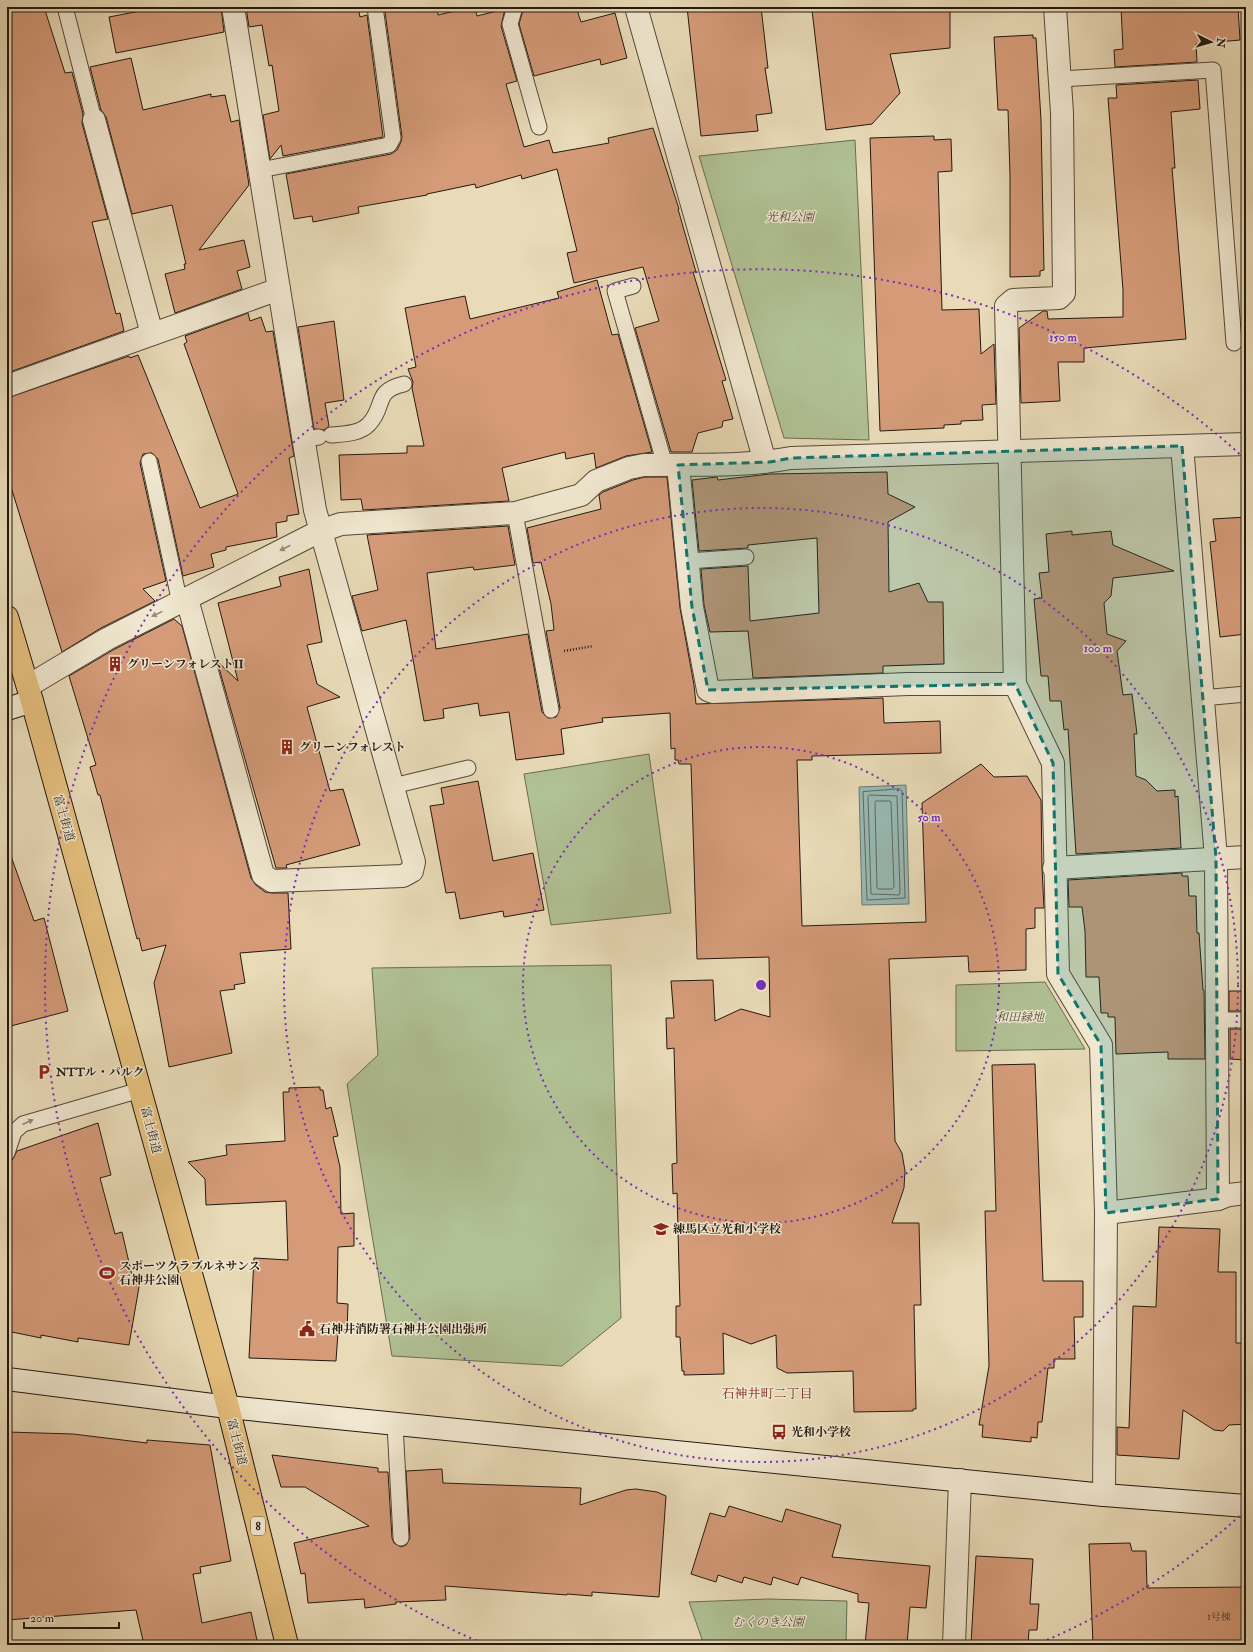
<svg xmlns="http://www.w3.org/2000/svg" width="1253" height="1652" viewBox="0 0 1253 1652" font-family="'IM FELL Double Pica','Noto Serif JP',serif">
<rect width="100%" height="100%" fill="#e9dbb8"/>
<filter id="stains"><feTurbulence type="fractalNoise" baseFrequency=".005" numOctaves="4"/><feColorMatrix values="0 0 0 0 .2 0 0 0 0 .09 0 0 0 0 .02 0 0 0 .5 -.17"/></filter>
<radialGradient id="worn" r=".72"><stop offset=".6" stop-color="#630" stop-opacity="0"/><stop offset="1" stop-color="#630" stop-opacity=".3"/></radialGradient>
<g fill="#b0c194" stroke="#6a6c52">
<polygon points="855,140 869,440 784,438 699,156"/>
<polygon points="649,754 671,913 551,925 524,774"/>
<polygon points="611,965 621,1318 562,1366 392,1356 347,1084 378,1055 372,968"/>
<polygon points="1045,982 1085,1049 956,1051 956,985"/>
<polygon points="768,1599 847,1601 846,1645 704,1645 689,1602"/>
</g>
<polygon fill="#98bab4" stroke="#6a7972" points="906,785 909,904 862,905 859,787"/>
<g fill="none" stroke-linecap="round" stroke-linejoin="round">
<g stroke="#5e6962" stroke-width="1">
<polygon points="900,789 902,791 905,898 867,900 863,792"/>
<polygon points="870,795 897,796 900,893 899,895 871,894 868,797"/>
<polygon points="876,801 890,801 891,802 894,887 892,889 878,889 877,888 875,803"/>
</g>
</g>
<g fill="#d59b79" stroke="#24180f">
<polygon points="7,7 44,7 65,73 72,72 83,114 82,123 108,219 92,222 116,314 120,313 124,331 7,373"/>
<polygon points="161,7 221,7 224,32 116,53 109,17"/>
<polygon points="246,7 358,7 360,17 367,15 383,137 283,156 281,145 270,159 263,115 279,111 272,65 269,66 262,25 249,27"/>
<polygon points="411,7 437,7 438,15 472,7 475,7 477,16 505,9 501,26 517,81 506,84 524,147 549,140 553,153 609,143 608,138 653,128 679,209 678,209 696,272 693,272 726,380 722,381 733,419 723,421 722,427 698,433 692,452 671,452 635,328 659,321 643,267 574,283 567,253 577,251 557,169 522,179 521,175 476,188 475,184 427,194 427,195 358,207 359,213 313,222 312,216 294,219 286,174 391,154 397,150 401,142 402,137 385,12"/>
<polygon points="524,7 576,7 581,22 615,13 627,58 601,65 600,59 534,76 519,24"/>
<polygon points="687,7 761,7 768,68 765,68 772,113 756,115 758,131 701,136"/>
<polygon points="816,7 950,7 950,48 890,54 900,93 872,124 826,130 812,10 817,9"/>
<polygon points="1121,7 1238,7 1240,40 1196,44 1197,62 1115,67 1114,50 1123,49"/>
<polygon points="1033,35 1033,38 1036,38 1041,120 1044,270 1040,271 1040,276 1010,277 1010,175 1008,110 998,110 994,37"/>
<polygon points="131,58 143,110 211,94 211,97 225,95 231,122 239,120 249,185 199,250 244,240 250,267 237,271 242,289 175,313 165,274 185,269 184,264 186,264 172,205 132,214 106,117 101,110 90,67"/>
<polygon points="1198,80 1200,109 1171,112 1175,168 1172,168 1186,339 1084,348 1084,362 1058,362 1060,401 1021,403 1019,328 1043,311 1047,311 1048,319 1123,317 1123,290 1108,98 1117,98 1116,85"/>
<polygon points="934,136 934,140 951,139 952,171 938,172 942,310 979,309 981,354 994,344 996,404 982,405 983,420 961,421 961,424 944,425 944,428 880,431 870,138"/>
<polygon points="597,280 612,335 618,334 652,452 626,456 596,468 594,453 566,459 565,452 502,468 509,501 363,510 361,499 341,500 339,455 407,453 407,446 424,446 412,388 413,382 408,369 416,367 405,308 465,296 470,319 559,298 557,292"/>
<polygon points="248,313 250,321 261,317 266,332 273,331 294,456 289,458 299,514 287,516 287,521 276,523 277,537 226,547 226,550 211,554 214,567 183,576 158,459 152,453 143,454 140,463 166,581 143,589 155,601 101,628 62,652 7,474 7,398 129,356 130,358 138,355 200,508 238,494 184,344 187,342 185,336"/>
<polygon points="334,321 344,400 325,403 329,426 324,430 314,429 298,327"/>
<polygon points="887,472 888,494 915,507 888,522 889,592 919,583 928,602 943,602 944,664 883,666 883,673 753,678 748,631 710,632 704,605 701,569 748,566 750,621 819,613 817,538 748,545 748,548 699,551 692,480 717,477 718,480 770,474"/>
<polygon points="645,477 667,477 680,608 694,685 696,704 883,698 884,723 940,721 941,753 812,756 812,760 797,760 802,926 926,922 922,803 981,764 994,777 1027,776 1041,800 1042,868 1044,908 1035,908 1035,928 1026,929 1026,970 969,972 968,956 889,959 895,1141 902,1153 905,1171 904,1188 892,1223 919,1223 921,1305 914,1305 916,1409 913,1409 913,1411 854,1412 853,1371 787,1373 777,1368 776,1335 751,1344 723,1333 724,1374 684,1375 684,1371 682,1371 680,1337 676,1337 676,1306 680,1306 677,1193 673,1194 672,1164 677,1163 674,1048 667,1049 666,1018 674,1018 671,981 713,980 715,1021 741,1009 770,1017 769,957 697,959 691,764 679,764 678,760 675,760 675,748 671,749 670,713 602,718 603,722 561,729 564,754 516,760 509,712 480,716 478,703 443,709 444,718 424,721 406,620 362,631 352,596 378,590 367,535 508,526 515,565 474,570 473,567 427,573 436,649 528,634 542,712 548,718 556,717 560,708 546,631 554,630 551,604 541,562 533,563 527,528 601,509 599,495 603,492 633,480"/>
<polygon points="1246,517 1246,634 1220,637 1210,542 1216,541 1213,519"/>
<polygon points="1072,531 1072,535 1111,531 1113,545 1174,571 1113,578 1111,596 1104,603 1107,634 1126,641 1117,651 1123,695 1132,694 1137,734 1134,734 1136,776 1146,780 1157,791 1175,790 1175,797 1178,796 1181,848 1076,854 1068,729 1064,730 1061,701 1050,701 1048,676 1041,676 1034,599 1042,598 1039,573 1049,572 1046,534"/>
<polygon points="309,569 322,642 307,645 317,684 340,697 307,707 330,791 343,789 360,845 286,865 287,868 276,868 217,661 238,681 218,603 281,586 279,577"/>
<polygon points="174,619 182,626 251,878 256,885 265,892 272,893 288,893 291,949 240,953 245,983 234,985 235,989 220,991 232,1053 169,1067 154,983 166,945 142,951 139,938 137,939 100,795 98,795 90,767 96,765 69,676 113,650"/>
<polygon points="478,781 493,861 533,853 544,910 504,917 503,911 460,919 455,892 446,893 430,806 444,804 441,788"/>
<polygon points="11,856 34,921 44,918 68,1011 7,1027 7,857"/>
<polygon points="1182,873 1182,876 1188,876 1189,896 1196,896 1197,933 1199,933 1203,990 1204,990 1205,1059 1168,1059 1168,1052 1116,1054 1115,1017 1108,1017 1108,1013 1101,1013 1099,977 1086,977 1085,931 1082,907 1069,907 1068,880"/>
<rect x="1229" y="991" width="17" height="20"/>
<polygon points="1230,1029 1246,1029 1246,1060 1230,1059"/>
<polygon points="1035,1064 1043,1281 1083,1281 1083,1317 1074,1317 1075,1359 1054,1359 1054,1368 1048,1368 1042,1422 1038,1422 1037,1438 1031,1437 1031,1442 982,1437 983,1425 979,1425 989,1366 985,1211 996,1211 992,1065"/>
<polygon points="320,1087 320,1090 323,1090 326,1109 331,1107 338,1136 333,1137 340,1167 341,1214 354,1213 354,1246 338,1247 337,1303 348,1304 347,1331 338,1332 336,1361 249,1358 254,1258 288,1260 286,1201 206,1205 205,1179 188,1162 227,1155 226,1145 285,1141 283,1092 289,1092 289,1088"/>
<polygon points="98,1123 111,1175 100,1178 115,1234 122,1232 133,1280 140,1281 129,1345 78,1338 78,1342 41,1335 41,1338 7,1331 7,1162 13,1159 17,1151"/>
<polygon points="1159,1227 1220,1229 1218,1272 1236,1272 1236,1343 1246,1343 1244,1386 1246,1387 1246,1424 1229,1425 1223,1431 1214,1430 1183,1410 1179,1459 1117,1455 1117,1427 1129,1428 1133,1306 1156,1307"/>
<polygon points="7,1432 73,1434 147,1443 147,1440 210,1445 231,1561 200,1567 201,1573 193,1574 202,1623 251,1612 258,1645 144,1645 136,1610 7,1620"/>
<polygon points="272,1455 378,1468 378,1472 388,1472 392,1538 394,1543 401,1547 406,1545 410,1538 406,1471 442,1469 443,1483 581,1488 580,1505 626,1490 636,1489 657,1492 666,1496 659,1597 592,1592 592,1596 567,1594 567,1595 445,1586 446,1600 396,1602 396,1604 365,1608 364,1599 308,1603 305,1573 301,1574 294,1543 369,1526 305,1487 281,1487"/>
<polygon points="729,1506 782,1522 786,1509 841,1525 832,1557 930,1566 926,1608 910,1607 907,1645 865,1645 869,1603 858,1602 858,1594 801,1577 798,1585 773,1577 771,1585 744,1577 742,1583 718,1575 716,1582 691,1574 710,1513 725,1517"/>
<polygon points="1130,1543 1132,1551 1146,1551 1147,1588 1246,1587 1246,1645 1093,1645 1089,1544"/>
<polygon points="976,1556 1033,1559 1030,1604 1039,1604 1037,1630 1029,1630 1028,1645 971,1644"/>
</g>
<g fill="none" stroke-linecap="round" stroke-linejoin="round">
<defs>
<g id="lane">
<polyline points="65,7 94,120"/>
<polyline points="515,7 510,24 539,127"/>
<polyline points="1060,79 1213,70 1234,343"/>
<polyline points="260,170 389,145 393,138 375,7"/>
<polyline points="633,286 615,291 665,465"/>
<path d="M331 435C343 434 360 434 369 424 386 406 373 391 404 384"/>
<polyline points="305,439 319,437"/>
<polyline points="149,461 180,603"/>
<polyline points="515,513 551,710"/>
<polyline points="688,561 746,557"/>
<polyline points="1202,698 1246,694"/>
<polyline points="393,786 468,768"/>
<polyline points="1217,1020 1246,1020"/>
<polyline points="7,1153 14,1132 23,1124 140,1090"/>
<polyline points="395,1424 401,1538"/>
</g>
<g id="street">
<polyline points="636,7 765,462"/>
<polyline points="1055,7 1062,113 1064,293 1059,298 1013,300 1006,306 1015,684 1053,763 1058,974 1101,1045 1106,1213 1104,1495"/>
<polyline points="94,120 152,334"/>
<polyline points="7,386 279,289"/>
<polyline points="1182,446 1216,858 1218,1199"/>
<polyline points="678,465 692,607 708,690 713,692 908,684 1015,684"/>
<polyline points="187,599 263,875 272,881 403,876 412,871 414,862 315,510 233,7"/>
<path d="M28 686 107 639 320 531 341 524 515 513 581 495 596 481 629 468 644 465C693 464 743 467 791 458L1246 444"/>
<polyline points="1054,868 1246,857"/>
<polyline points="1106,1213 1218,1199 1229,1195 1246,1193"/>
<polyline points="954,1645 960,1480"/>
</g>
<g id="secondary">
<polyline points="7,709 32,701"/>
<polyline points="7,1379 228,1407 1104,1495 1246,1506"/>
</g>
<polyline id="primary" points="7,617 32,701 228,1407 287,1645"/>
</defs>
<use href="#lane" stroke="#554939" stroke-width="17"/>
<use href="#street" stroke="#554939" stroke-width="24"/>
<use href="#secondary" stroke="#24180f" stroke-width="24"/>
<use href="#primary" stroke="#24180f" stroke-width="24"/>
<polyline stroke="#24180f" stroke-width="2.5" stroke-dasharray="1 2" stroke-linecap="butt" points="564,651 593,646"/>
<use href="#lane" stroke="#f1e8d1" stroke-width="15"/>
<use href="#street" stroke="#f1e8d1" stroke-width="22"/>
<use href="#secondary" stroke="#f1e8d1" stroke-width="22"/>
<use href="#primary" stroke="#e4be7c" stroke-width="22"/>
</g>
<defs><path id="oneway-solid" d="M-6-.8H1V-3.2L6.5 0L1 3.2V.8H-6Z"/></defs>
<g fill="#958a7a">
<use href="#oneway-solid" transform="translate(285 548) rotate(153)"/>
<use href="#oneway-solid" transform="translate(157 614) rotate(154)"/>
<use href="#oneway-solid" transform="translate(28 1122) rotate(-25)"/>
</g>
<path fill="#0f766e" fill-opacity="0.2" stroke="#0f766e" stroke-width="3" stroke-dasharray="8 5" stroke-linejoin="round" d="M1182 446 1216 858 1218 1199 1106 1213 1101 1045 1058 974 1053 763 1015 684 708 690 692 607 678 465 770 462 791 458Z"/>
<g fill="none" stroke="#7b2cbf" stroke-width="2" stroke-dasharray="2 4">
<circle cx="761" cy="985" r="238"/>
<circle cx="761" cy="985" r="477"/>
<path d="M1244 1512A715 715 0 0 1 1040 1643M482 1643A715 715 0 1 1 1244 458"/>
</g>
<defs>
<symbol id="building-bare" viewBox="-9 -9 18 18"><path d="M-4-6H4V6H1V3H-1V6H-4ZM-2.5-4.3h1.7v1.8h-1.7ZM.8-4.3h1.7v1.8H.8ZM-2.5-1h1.7V.8h-1.7ZM.8-1h1.7V.8H.8Z" fill="#8f2418" stroke="#f1e8d1" stroke-width="2.5" paint-order="stroke"/></symbol>
<symbol id="parking-bare" viewBox="-9 -9 18 18"><path d="M-3.5-5.5H1a3.5 3.5 0 0 1 0 7H-1V5.5H-3.5ZM-1-3.4V-.6H.8a1.4 1.4 0 0 0 0-2.8Z" fill="#8f2418" stroke="#f1e8d1" stroke-width="2.5" paint-order="stroke"/></symbol>
<symbol id="school-bare" viewBox="-9 -9 18 18"><path d="M0-5L7-2L0 1L-7-2ZM-4 1L0 2.5L4 1V4Q0 6-4 4Z" fill="#8f2418" stroke="#f1e8d1" stroke-width="2.5" paint-order="stroke"/></symbol>
<symbol id="stadium-bare" viewBox="-9 -9 18 18"><path d="M0-5a6.5 5 0 1 0 0 10a6.5 5 0 1 0 0-10ZM-3.5-1.8h7v3.6h-7Z" fill="#8f2418" stroke="#f1e8d1" stroke-width="2.5" paint-order="stroke"/></symbol>
<symbol id="civic-bare" viewBox="-9 -9 18 18"><path d="M-.6-6.5H3V-4.5H.6V-3L4-1V1h2V6H-6V1h2V-1L-.6-3ZM-1.2 2.5V6h2.4V2.5Z" fill="#8f2418" stroke="#f1e8d1" stroke-width="2.5" paint-order="stroke"/></symbol>
<symbol id="bus-bare" viewBox="-9 -9 18 18"><path d="M-5-6H5V4H4V6H2V4H-2V6H-4V4H-5ZM-3.5-4V0h7V-4ZM-3.5 1.2v1.5H-2V1.2ZM2 1.2v1.5H3.5V1.2Z" fill="#8f2418" stroke="#f1e8d1" stroke-width="2.5" paint-order="stroke"/></symbol>
</defs>
<g fill-rule="evenodd">
<use href="#building-bare" x="104" y="653" width="22" height="22"/>
<use href="#building-bare" x="276" y="736" width="22" height="22"/>
<use href="#parking-bare" x="33" y="1061" width="22" height="22"/>
<use href="#school-bare" x="650" y="1218" width="22" height="22"/>
<use href="#stadium-bare" x="96" y="1262" width="22" height="22"/>
<use href="#civic-bare" x="296" y="1318" width="22" height="22"/>
<use href="#bus-bare" x="768" y="1421" width="22" height="22"/>
</g>
<g text-anchor="middle" stroke-width="3" stroke-linejoin="round" paint-order="stroke">
<g font-size="10" fill="#50392a">
<text x="1219" y="1620">1号棟</text>
</g>
<rect fill="#f1e8d1" stroke="#625649" stroke-width="1" x="251" y="1517" width="14" height="18" rx="3"/>
<g font-size="11" font-weight="bold" fill="#24180f">
<text x="258" y="1530">8</text>
</g>
<g font-size="12" font-style="italic" fill="#4e4b37" stroke="#f1e8d1">
<text x="790" y="221">光和公園</text>
<text x="1020" y="1021">和田緑地</text>
<text x="768" y="1626">むくのき公園</text>
</g>
<g font-size="12" font-weight="bold" fill="#24180f" stroke="#f1e8d1" text-anchor="start">
<text x="127" y="668">グリーンフォレストII</text>
<text x="299" y="751">グリーンフォレスト</text>
<text x="56" y="1076">NTTル・パルク</text>
<text x="673" y="1233">練馬区立光和小学校</text>
<text x="119" y="1270">スポーツクラブルネサンス<tspan x="119" dy="14">石神井公園</tspan></text>
<text x="319" y="1333">石神井消防署石神井公園出張所</text>
<text x="791" y="1436">光和小学校</text>
</g>
<g font-size="12" fill="#24180f" stroke="#f1e8d1">
<text transform="translate(64 818) rotate(74)" y="4">富士街道</text>
<text transform="translate(151 1130) rotate(75)" y="4">富士街道</text>
<text transform="translate(237 1442) rotate(76)" y="4">富士街道</text>
</g>
<g font-size="13" fill="#7a1f14" stroke="#f1e8d1">
<text x="767" y="1398">石神井町二丁目</text>
</g>
</g>
<circle cx="761" cy="985" r="6" fill="#7b2cbf" stroke="#f1e8d1" stroke-width="2"/>
<g font-size="12" text-anchor="middle" font-weight="bold" fill="#7b2cbf" stroke="#f1e8d1" stroke-width="3" stroke-linejoin="round" paint-order="stroke">
<text x="1063" y="341">150 m</text>
<text x="1098" y="652">100 m</text>
<text x="929" y="821">50 m</text>
</g>
<rect width="1253" height="1652" fill="none" stroke="#e9dbb8" stroke-width="24"/>
<rect x="8" y="8" width="1237" height="1636" fill="none" stroke="#24180f" stroke-width="2"/>
<rect x="12" y="12" width="1229" height="1628" fill="none" stroke="#24180f"/>
<g transform="translate(1211 42) rotate(95)" stroke="#f1e8d1" stroke-width="3" paint-order="stroke">
<path d="M0-3L7 15L0 10L-7 15Z" fill="#24180f"/>
<text y="-6" font-size="11" font-weight="bold" text-anchor="middle" fill="#24180f">N</text>
</g>
<path d="M24 1622v6h95v-6" fill="none" stroke="#24180f" stroke-width="2"/>
<text x="30" y="1622" font-size="12" fill="#24180f" stroke="#f1e8d1" stroke-width="3" paint-order="stroke">20 m</text>
<rect width="100%" height="100%" filter="url(#stains)"/>
<rect width="100%" height="100%" fill="url(#worn)"/>
</svg>
